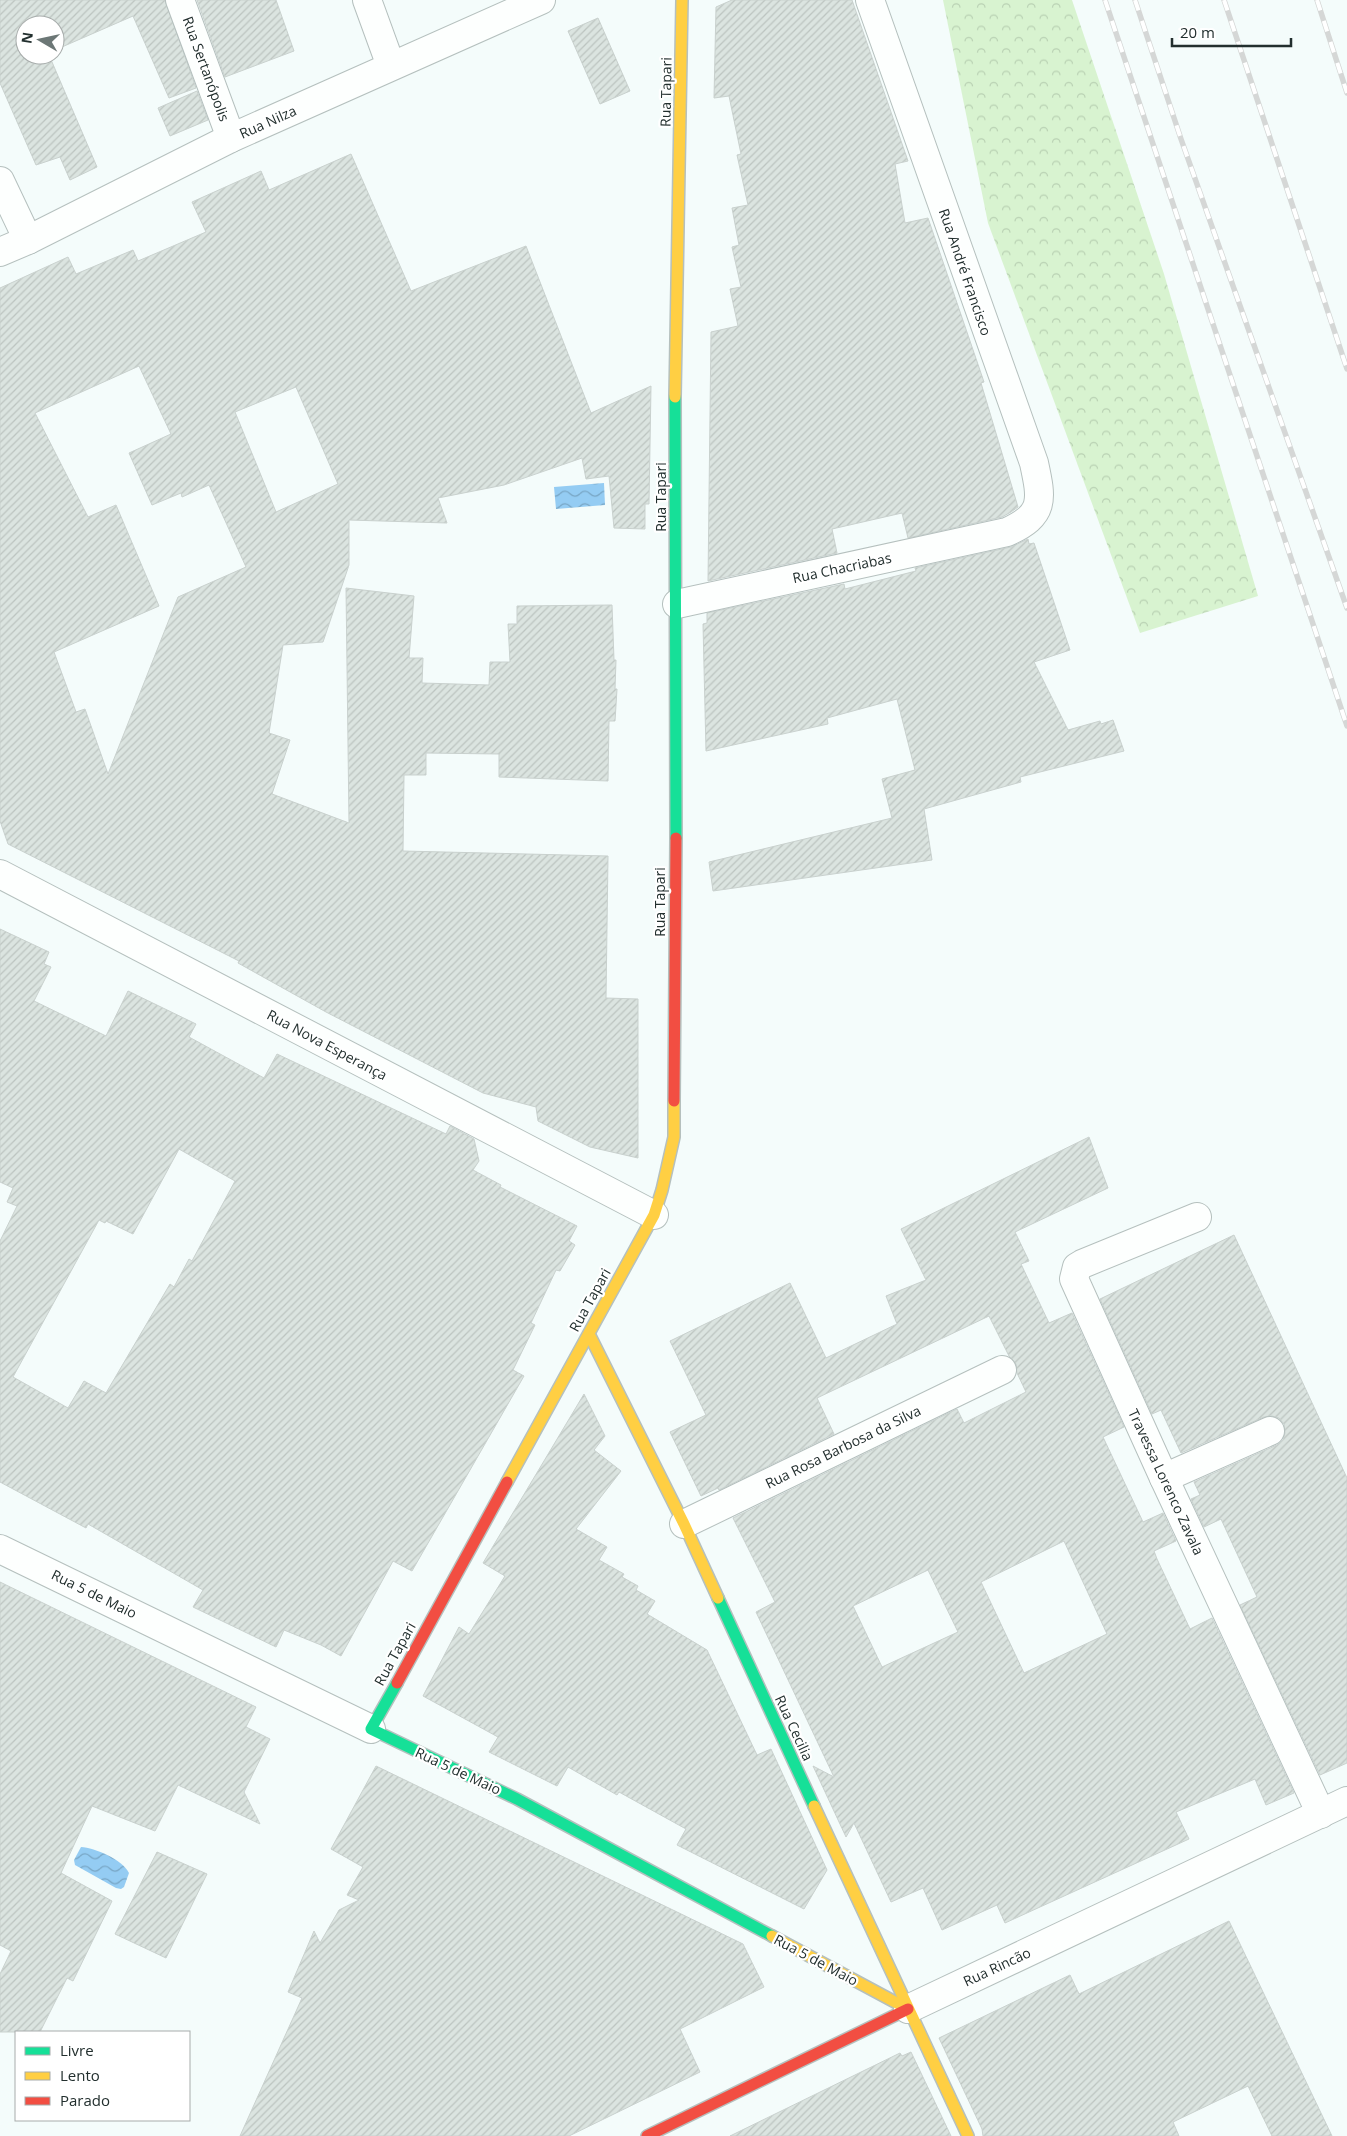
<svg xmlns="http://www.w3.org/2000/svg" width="1347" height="2136" viewBox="0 0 1347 2136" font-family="'Open Sans',sans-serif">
<defs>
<pattern id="park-crowns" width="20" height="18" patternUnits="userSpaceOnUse" patternTransform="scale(1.25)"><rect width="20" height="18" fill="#d8f3d0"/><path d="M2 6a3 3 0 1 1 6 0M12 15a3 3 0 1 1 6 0" fill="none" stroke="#b9d1b3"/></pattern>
<pattern id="water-waves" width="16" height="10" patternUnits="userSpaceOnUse" patternTransform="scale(1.25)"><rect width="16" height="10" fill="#94ccf3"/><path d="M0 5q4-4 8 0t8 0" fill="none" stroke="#78a6c5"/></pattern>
<pattern id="building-hatch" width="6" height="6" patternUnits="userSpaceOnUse" patternTransform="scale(1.25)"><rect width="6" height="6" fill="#dbe4e0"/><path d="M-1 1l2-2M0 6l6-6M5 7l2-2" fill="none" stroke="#bcc4c0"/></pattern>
</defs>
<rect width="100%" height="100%" fill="#f4fcfb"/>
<polygon fill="url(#park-crowns)" points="943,0 1072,0 1164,274 1258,596 1140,633 988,223"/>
<g fill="url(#water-waves)">
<polygon points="604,483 605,505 556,509 554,487"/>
<path d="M81 1847C95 1848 122 1859 129 1873L124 1887 121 1889 116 1888 75 1865 74 1860Z"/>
</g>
<g fill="url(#building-hatch)" stroke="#c9d1ce" fill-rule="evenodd">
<polygon points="0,0 165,0 196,88 169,98 133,16 55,50 55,25 25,25 25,55 49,55 97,167 70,180 60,157 36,165 0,83"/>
<polygon points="197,0 276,0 294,51 225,77"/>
<polygon points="732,0 852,0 908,161 895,164 905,223 928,218 984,382 981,383 1018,507 1011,512 1002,517 908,538 902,513 832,529 837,553 708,581 711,332 738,326 730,289 741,287 732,247 739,245 732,208 748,205 737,155 741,154 729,96 714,98 716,7"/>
<polygon points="598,18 630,91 600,104 568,31"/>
<polygon points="197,91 208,120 170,136 158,108"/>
<path d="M351 154 411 291 526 246 591 413 651 386 649 504H645V529L614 528 609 476 586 479 582 458 504 485 438 498 447 523 349 520V565L323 642 283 645 269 733 290 740 272 794 349 823 346 588 414 596 409 658H423L422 683 489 685 490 662H510L508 624H517V606L612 605 614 660H616L615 689H617L615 721H609L608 781 499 777V754L426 753V775H404L403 851 608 856 606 998 638 999V1158L590 1147 538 1121 536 1107 483 1093 326 1012 238 963 239 961 8 844 0 821V288L68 257 76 274 133 250 138 261 206 232 192 202 261 171 269 190ZM139 366 171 434 129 453 152 505 181 493 182 497 209 485 246 567 178 597 108 774 85 709 76 712 54 652 159 606 116 505 88 517 35 413ZM296 387 338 484 276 512 235 412Z"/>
<polygon points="1028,539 1029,544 1034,543 1070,650 1034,662 1068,730 1100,721 1101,724 1113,720 1124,751 1020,777 1021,782 924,809 932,860 713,891 709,862 892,818 882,779 915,770 897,699 827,718 828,724 706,751 703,624 707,623 707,613 844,584 845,589 916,571 915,568 1011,547"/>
<path d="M0 929 49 952 44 964 51 967 34 1001 106 1036 128 991 196 1024 189 1037 264 1078 277 1054 446 1134 450 1126 474 1139 479 1161 473 1170 501 1185 500 1187 577 1226 569 1241 575 1245 560 1271 556 1270 531 1323 535 1325 513 1370 524 1376 412 1571 393 1561 341 1656 321 1645 284 1630 276 1647 193 1607 203 1590 88 1524 86 1528 0 1482V1241L17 1206 7 1202 13 1188 0 1182ZM179 1149 235 1181 192 1261 189 1259 174 1287 170 1284 106 1393 84 1381 68 1408 13 1377 99 1220 105 1223 106 1221 133 1234Z"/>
<path d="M1089 1137 1108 1188 1015 1232 1029 1261 1021 1264 1049 1323 1072 1313 1124 1427 1103 1437 1143 1522 1163 1513 1176 1541 1154 1551 1157 1559 1190 1629 1212 1618 1294 1793 1266 1805 1255 1779 1176 1812 1189 1839 1005 1923 997 1905 942 1930 923 1888 891 1902 854 1823 846 1837 813 1766 834 1777 756 1612 775 1602 733 1518 957 1409 964 1423 1026 1392 1017 1373 1016 1364 1009 1356 989 1316 817 1398 834 1434 719 1490 718 1488 701 1496 670 1432 706 1415 670 1341 790 1283 826 1358 897 1324 886 1296 926 1280 901 1229ZM1064 1541 1107 1634 1024 1673 981 1582ZM928 1570 958 1632 882 1667 853 1606Z"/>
<polygon points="1234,1235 1347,1478 1347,1763 1320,1775 1240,1605 1257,1597 1221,1519 1204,1527 1191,1499 1200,1495 1194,1482 1277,1445 1283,1440 1285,1433 1284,1424 1279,1418 1272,1416 1264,1417 1181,1453 1161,1410 1152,1414 1100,1299"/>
<polygon points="584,1394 605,1436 594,1450 621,1471 576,1529 607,1547 599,1560 624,1574 622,1577 638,1586 636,1590 655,1601 647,1614 707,1650 757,1755 771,1749 827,1870 804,1909 677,1845 686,1829 619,1792 617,1795 568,1767 557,1786 489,1752 498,1737 423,1696 459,1627 469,1634 505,1576 483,1563"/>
<polygon points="0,1582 256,1707 246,1727 270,1739 244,1792 260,1824 178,1785 155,1831 92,1806 61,1873 112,1901 73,1981 67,1978 40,2032 0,2032 0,1974 11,1951 0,1945"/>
<polygon points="376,1766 743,1944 764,1987 680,2029 700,2072 569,2136 240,2136 302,1998 288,1992 314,1931 320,1943 339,1910 359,1900 347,1895 363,1867 331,1849"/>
<polygon points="157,1852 207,1874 166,1958 115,1934"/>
<polygon points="1229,1921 1332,2136 1272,2136 1248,2086 1173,2122 1179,2136 983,2136 982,2129 939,2038 1070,1975 1079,1994"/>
<polygon points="911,2052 951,2136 730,2136 900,2053 902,2056"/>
</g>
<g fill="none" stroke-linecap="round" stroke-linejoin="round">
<defs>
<g id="street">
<polyline points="180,0 231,138"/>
<polyline points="367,0 391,66"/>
<polyline points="0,181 28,240"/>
<polyline points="0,252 28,240 231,138 541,0"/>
<path d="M677 604 1007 532C1045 515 1042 500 1034 463L870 0"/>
<polyline points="0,874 654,1215"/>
<polyline points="1197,1217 1082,1264 1077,1267 1074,1279 1164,1478 1321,1814"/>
<polyline points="1164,1478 1270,1431"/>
<polyline points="684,1524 1002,1370"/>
<polyline points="0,1549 371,1729"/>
<polyline points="908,2009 1347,1801"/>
</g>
<g id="fast">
<polyline points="675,397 676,838"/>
<polyline points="718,1598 814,1806"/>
<polyline points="397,1683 371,1729 517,1799 772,1936"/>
</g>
<g id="slow">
<polyline points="675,397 682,0"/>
<polyline points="589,1334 684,1524 718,1598"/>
<polyline points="507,1482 654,1215 662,1190 674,1137 674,1101"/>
<polyline points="814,1806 968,2136"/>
<polyline points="772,1936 908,2009"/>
</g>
<g id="jam">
<polyline points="674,1101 676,838"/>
<polyline points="397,1683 507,1482"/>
<polyline points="647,2136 908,2009"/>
</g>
</defs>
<use href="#street" stroke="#b5c0be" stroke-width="30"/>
<use href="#fast" stroke="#b5c0be" stroke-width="14"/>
<use href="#slow" stroke="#b5c0be" stroke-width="14"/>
<use href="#jam" stroke="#b5c0be" stroke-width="14"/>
<use href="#street" stroke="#fdfffe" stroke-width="28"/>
<use href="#fast" stroke="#16e098" stroke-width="11"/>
<use href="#slow" stroke="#ffcf43" stroke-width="11"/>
<use href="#jam" stroke="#f24e42" stroke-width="11"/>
<defs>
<g id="rail">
<polyline points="1105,0 1347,726"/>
<polyline points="1135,0 1181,139 1347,608"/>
<polyline points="1224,0 1347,369"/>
<polyline points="1317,0 1347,93"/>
</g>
</defs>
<use href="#rail" stroke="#d5d7d6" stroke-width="5.5"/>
<use href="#rail" stroke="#fff" stroke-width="4" stroke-dasharray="11" stroke-linecap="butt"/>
</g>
<g text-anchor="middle" stroke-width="4.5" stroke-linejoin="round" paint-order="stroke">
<g font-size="14" fill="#222f2e" stroke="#fff">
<text transform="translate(206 69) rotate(70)" y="5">Rua Sertanópolis</text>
<text transform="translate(666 92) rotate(-89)" y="5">Rua Tapari</text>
<text transform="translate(268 122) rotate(-24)" y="5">Rua Nilza</text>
<text transform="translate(965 272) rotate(71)" y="5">Rua André Francisco</text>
<text transform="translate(661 497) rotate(-90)" y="5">Rua Tapari</text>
<text transform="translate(842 568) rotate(-12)" y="5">Rua Chacriabas</text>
<text transform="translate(660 902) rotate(-90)" y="5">Rua Tapari</text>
<text transform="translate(327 1045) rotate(28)" y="5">Rua Nova Esperança</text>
<text transform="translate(590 1300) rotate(-61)" y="5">Rua Tapari</text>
<text transform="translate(843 1447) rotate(-26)" y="5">Rua Rosa Barbosa da Silva</text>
<text transform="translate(1166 1482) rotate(65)" y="5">Travessa Lorenco Zavala</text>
<text transform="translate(94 1594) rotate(26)" y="5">Rua 5 de Maio</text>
<text transform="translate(395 1654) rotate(-61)" y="5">Rua Tapari</text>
<text transform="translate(794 1728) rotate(65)" y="5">Rua Cecilia</text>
<text transform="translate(458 1771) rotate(25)" y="5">Rua 5 de Maio</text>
<text transform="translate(816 1960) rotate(28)" y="5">Rua 5 de Maio</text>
<text transform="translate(997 1967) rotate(-25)" y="5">Rua Rincão</text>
</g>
</g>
<rect x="15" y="2031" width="175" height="90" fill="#ffffff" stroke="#a7acab"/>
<rect x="25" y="2047" width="25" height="8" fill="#16e098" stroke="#a7acab"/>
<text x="60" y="2056" font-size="15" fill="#222f2e">Livre</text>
<rect x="25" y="2072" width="25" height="8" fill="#ffcf43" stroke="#a7acab"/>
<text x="60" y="2081" font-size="15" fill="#222f2e">Lento</text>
<rect x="25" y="2097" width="25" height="8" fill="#f24e42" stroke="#a7acab"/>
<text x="60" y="2106" font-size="15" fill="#222f2e">Parado</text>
<g transform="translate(40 40) rotate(279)"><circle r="24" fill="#ffffff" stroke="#a7acab"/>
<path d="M0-4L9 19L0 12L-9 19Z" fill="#6c7776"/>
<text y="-8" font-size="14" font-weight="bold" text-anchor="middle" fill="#222f2e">N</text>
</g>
<path d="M1172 38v8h119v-8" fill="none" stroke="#222f2e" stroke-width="2.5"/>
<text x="1180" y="38" font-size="15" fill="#222f2e" stroke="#ffffff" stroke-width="4" paint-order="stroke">20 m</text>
</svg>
